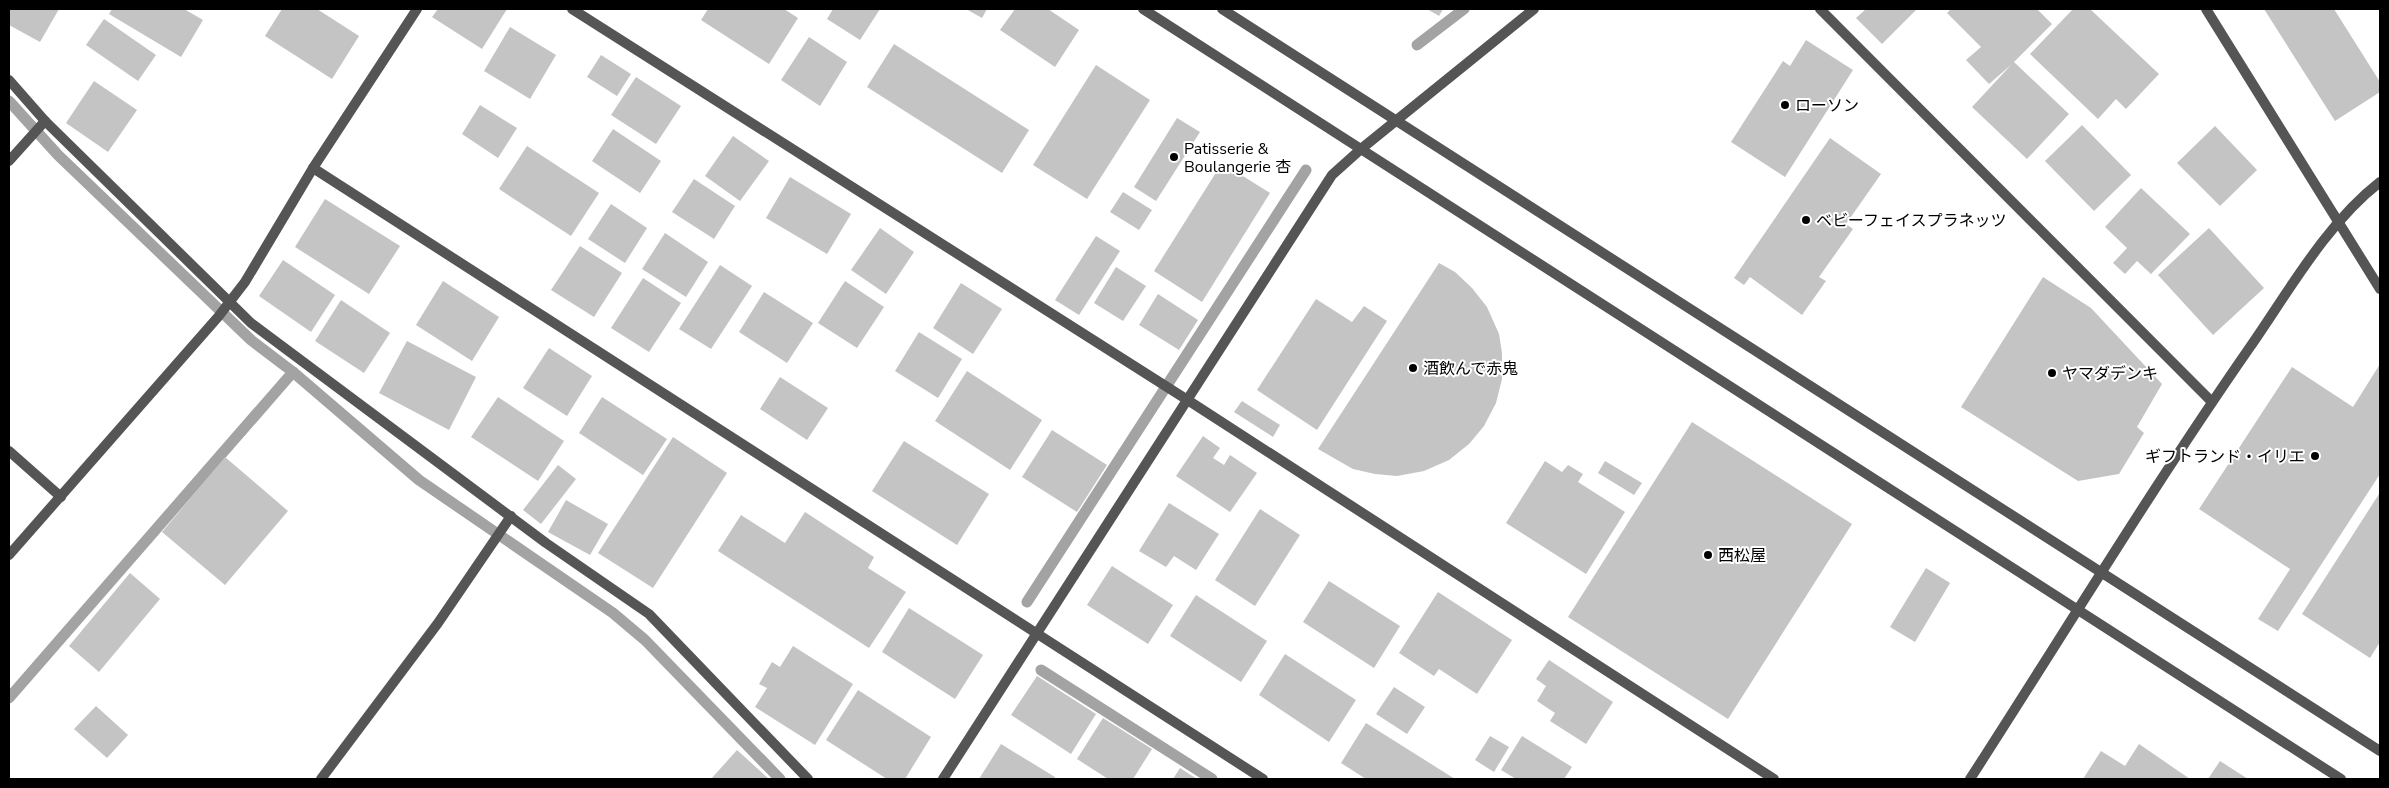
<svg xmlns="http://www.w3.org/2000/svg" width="2389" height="788" viewBox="0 0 2389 788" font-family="'Nunito Sans','Noto Sans JP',sans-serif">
<rect width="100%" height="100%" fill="#fff"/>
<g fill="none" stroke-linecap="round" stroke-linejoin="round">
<g stroke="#a3a3a3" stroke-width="11">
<polyline points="1417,45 1464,9"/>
<polyline points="9,101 58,155 251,340 293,372 419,480 613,613 645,640 780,779"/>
<polyline points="1027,602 1306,170"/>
<polyline points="1041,670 1212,779"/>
<polyline points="9,698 293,372"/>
</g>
</g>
<g fill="#c4c4c4">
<polygon points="9,9 59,9 40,42 9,25"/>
<polygon points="112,9 184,9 203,20 181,57 109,14"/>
<polygon points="282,9 317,9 359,36 332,79 265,36"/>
<polygon points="438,9 507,9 482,49 432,17"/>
<polygon points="708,9 784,9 798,18 769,64 701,20"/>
<polygon points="833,9 880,9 860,40 827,19"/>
<polygon points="966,9 987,9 982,18"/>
<polygon points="1015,9 1048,9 1079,30 1055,67 1000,30"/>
<polygon points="1427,9 1443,9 1439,16"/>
<polygon points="1866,9 1917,9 1882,44 1856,18"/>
<polygon points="1951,9 2037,9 2052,24 2014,62 2069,114 2027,159 1972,107 2011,65 1989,84 1966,60 1981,47 1947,13"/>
<polygon points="2073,9 2090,9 2159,74 2126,109 2116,99 2098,119 2030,54"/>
<polygon points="2264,9 2334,9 2380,82 2380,92 2335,121"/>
<polygon points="104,19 156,55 138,81 86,45"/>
<polygon points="510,27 556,55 530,99 484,71"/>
<polygon points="809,37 847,62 820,106 781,80"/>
<polygon points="1806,40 1853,70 1785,177 1731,142 1783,61 1790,66"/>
<polygon points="894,44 1029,130 1002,173 867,87"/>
<polygon points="601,55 631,74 617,96 587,77"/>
<polygon points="1096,65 1150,100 1087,199 1033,165"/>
<polygon points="636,77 681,106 656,144 611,115"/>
<polygon points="94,81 137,110 108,152 66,123"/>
<polygon points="480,105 517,128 498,158 462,134"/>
<polygon points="1177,118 1200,132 1156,201 1134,187"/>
<polygon points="2082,125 2131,175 2094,211 2045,161"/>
<polygon points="2215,126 2257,170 2220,206 2177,163"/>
<polygon points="613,129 661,161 640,193 592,161"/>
<polygon points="733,136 769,161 740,201 705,176"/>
<polygon points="1830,138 1881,174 1846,224 1853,229 1819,277 1826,281 1802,315 1750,277 1744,285 1734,278"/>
<polygon points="527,146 599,193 571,236 499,189"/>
<polygon points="1222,163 1270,193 1202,302 1154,271"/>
<polygon points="790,177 851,214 827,254 766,218"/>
<polygon points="694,179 735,206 714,239 672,212"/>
<polygon points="2141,188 2190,234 2151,274 2137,261 2125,274 2113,263 2127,248 2105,227"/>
<polygon points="1123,192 1152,210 1139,230 1110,212"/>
<polygon points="325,199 400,246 369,294 295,247"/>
<polygon points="611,204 647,228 625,263 588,239"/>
<polygon points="880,228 914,252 886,294 851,270"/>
<polygon points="2209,228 2264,288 2213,335 2158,275"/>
<polygon points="665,233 708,262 686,297 642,269"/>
<polygon points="1096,236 1120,251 1079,315 1055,300"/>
<polygon points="580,246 622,273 594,317 551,290"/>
<polygon points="283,260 335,295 311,332 259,296"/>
<polygon points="1439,263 1455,272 1472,288 1487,307 1499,334 1502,353 1502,379 1496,403 1484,426 1469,444 1449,460 1424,471 1397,476 1375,474 1353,469 1318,449"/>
<polygon points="720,265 752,286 711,349 679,329"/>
<polygon points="1116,267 1146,286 1123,321 1094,303"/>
<polygon points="2043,277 2091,308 2162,384 2137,427 2144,433 2119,474 2078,481 1961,407"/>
<polygon points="643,278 681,303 649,352 611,328"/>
<polygon points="443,281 499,317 472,361 416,325"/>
<polygon points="845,281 884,307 857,348 818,323"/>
<polygon points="961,283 1002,309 973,354 933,328"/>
<polygon points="764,292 813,323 787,363 739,332"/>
<polygon points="1158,294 1198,320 1179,350 1139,325"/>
<polygon points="1316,299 1352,322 1364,306 1387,321 1317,430 1257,390"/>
<polygon points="341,300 390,333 364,373 315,341"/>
<polygon points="919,332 962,359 938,398 895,371"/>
<polygon points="407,341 476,377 449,430 379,393"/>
<polygon points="549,348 592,376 567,416 523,388"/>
<polygon points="2380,364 2380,474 2278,631 2258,619 2290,569 2199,509 2292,367 2353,407"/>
<polygon points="967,371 1042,420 1010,470 935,421"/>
<polygon points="780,377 828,408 807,440 760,409"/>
<polygon points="498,397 564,441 538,481 471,437"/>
<polygon points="602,397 667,439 643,475 579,433"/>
<polygon points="1242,401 1280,425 1273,437 1234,412"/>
<polygon points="1692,422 1852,524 1728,719 1568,617"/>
<polygon points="1052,430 1107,465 1077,512 1022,477"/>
<polygon points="1203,436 1220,448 1213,458 1224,465 1230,455 1257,473 1230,512 1176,476"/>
<polygon points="673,437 727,473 653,588 598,553"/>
<polygon points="904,441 989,494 957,545 872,491"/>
<polygon points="225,457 288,511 225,585 162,532"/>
<polygon points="1545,461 1562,472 1568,465 1583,474 1578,482 1625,512 1586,574 1506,523"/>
<polygon points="1605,461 1642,483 1634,495 1598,473"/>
<polygon points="558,465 576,479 541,524 523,510"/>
<polygon points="2379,494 2380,642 2370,658 2302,614"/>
<polygon points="566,500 608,524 590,555 548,532"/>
<polygon points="1169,503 1219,534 1196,570 1174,556 1166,567 1139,551"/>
<polygon points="1260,509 1300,535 1255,606 1215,580"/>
<polygon points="805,512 874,557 868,568 906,592 869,648 718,551 741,515 785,543"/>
<polygon points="1112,566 1173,605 1148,644 1087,605"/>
<polygon points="1926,568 1950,583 1915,642 1890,627"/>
<polygon points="130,573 160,599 99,672 69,646"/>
<polygon points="1329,581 1400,626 1374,668 1303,622"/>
<polygon points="1438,592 1512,640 1477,694 1439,669 1434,676 1399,653"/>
<polygon points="1196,595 1267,641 1241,682 1170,636"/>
<polygon points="909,608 983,655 955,699 882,652"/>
<polygon points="793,646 853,684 815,745 755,707 767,688 759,684 772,662 780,667"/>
<polygon points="1285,654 1356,700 1329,742 1259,695"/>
<polygon points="1549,660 1613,702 1586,744 1550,721 1555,713 1537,701 1546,686 1536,679"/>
<polygon points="1037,676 1096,714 1071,754 1011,715"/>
<polygon points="1394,687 1425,707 1407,734 1376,714"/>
<polygon points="858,690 931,737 905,779 887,779 826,740"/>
<polygon points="96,706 128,735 107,758 74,729"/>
<polygon points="1103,718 1152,749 1133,779 1108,779 1077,759"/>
<polygon points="1366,723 1455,779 1366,779 1341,763"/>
<polygon points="1490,736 1509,747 1494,772 1475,760"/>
<polygon points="1522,736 1572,767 1564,779 1516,779 1501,770"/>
<polygon points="1001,744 1055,777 1054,779 979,779"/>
<polygon points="2139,744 2190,779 2083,779 2101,751 2125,766"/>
<polygon points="737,750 769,779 711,779"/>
<polygon points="2220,761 2248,779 2208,779"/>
<polygon points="1180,768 1197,779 1173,779"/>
</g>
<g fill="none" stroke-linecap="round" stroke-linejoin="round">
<g stroke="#555" stroke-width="10">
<polyline points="572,9 1186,399 1774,779"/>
<polyline points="1820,9 2212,402"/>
<polyline points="9,80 45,121 251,323 546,543 649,614 808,779"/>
<polyline points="9,161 45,121"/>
<polyline points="313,168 1263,779"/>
<polyline points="9,451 61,497"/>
<polyline points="9,555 218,317 245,282 313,168 417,9"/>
<polyline points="321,779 438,623 511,516"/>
<polyline points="943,779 1332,175 1361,149"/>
<path d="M1970 779C2063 635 2152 488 2250 347 2289 291 2326 224 2380 182"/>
</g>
<g stroke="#555" stroke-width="10">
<polyline points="1143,9 2341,779"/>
<polyline points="1222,9 2380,751"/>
<polyline points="2206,9 2380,289"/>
<polyline points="1361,149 1534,9"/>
</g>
</g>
<g fill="#000" stroke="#fff" stroke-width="2">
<circle cx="1785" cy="105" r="5"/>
<circle cx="1174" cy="157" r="5"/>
<circle cx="1806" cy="220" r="5"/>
<circle cx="1413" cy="368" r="5"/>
<circle cx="2052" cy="373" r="5"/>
<circle cx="2315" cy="456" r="5"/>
<circle cx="1708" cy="555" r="5"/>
</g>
<g text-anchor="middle" stroke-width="4" stroke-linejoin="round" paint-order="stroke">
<g font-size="16" fill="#000" stroke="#fff" text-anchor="start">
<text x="1795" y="111">ローソン</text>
<text x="1184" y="154">Patisserie &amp;<tspan x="1184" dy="18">Boulangerie 杏</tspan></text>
<text x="1816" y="226">ベビーフェイスプラネッツ</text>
<text x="1423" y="374">酒飲んで赤鬼</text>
<text x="2062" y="379">ヤマダデンキ</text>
<text x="2305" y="462" text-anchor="end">ギフトランド・イリエ</text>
<text x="1718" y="561">西松屋</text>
</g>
</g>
<rect width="2389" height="788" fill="none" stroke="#000000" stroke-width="20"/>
</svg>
